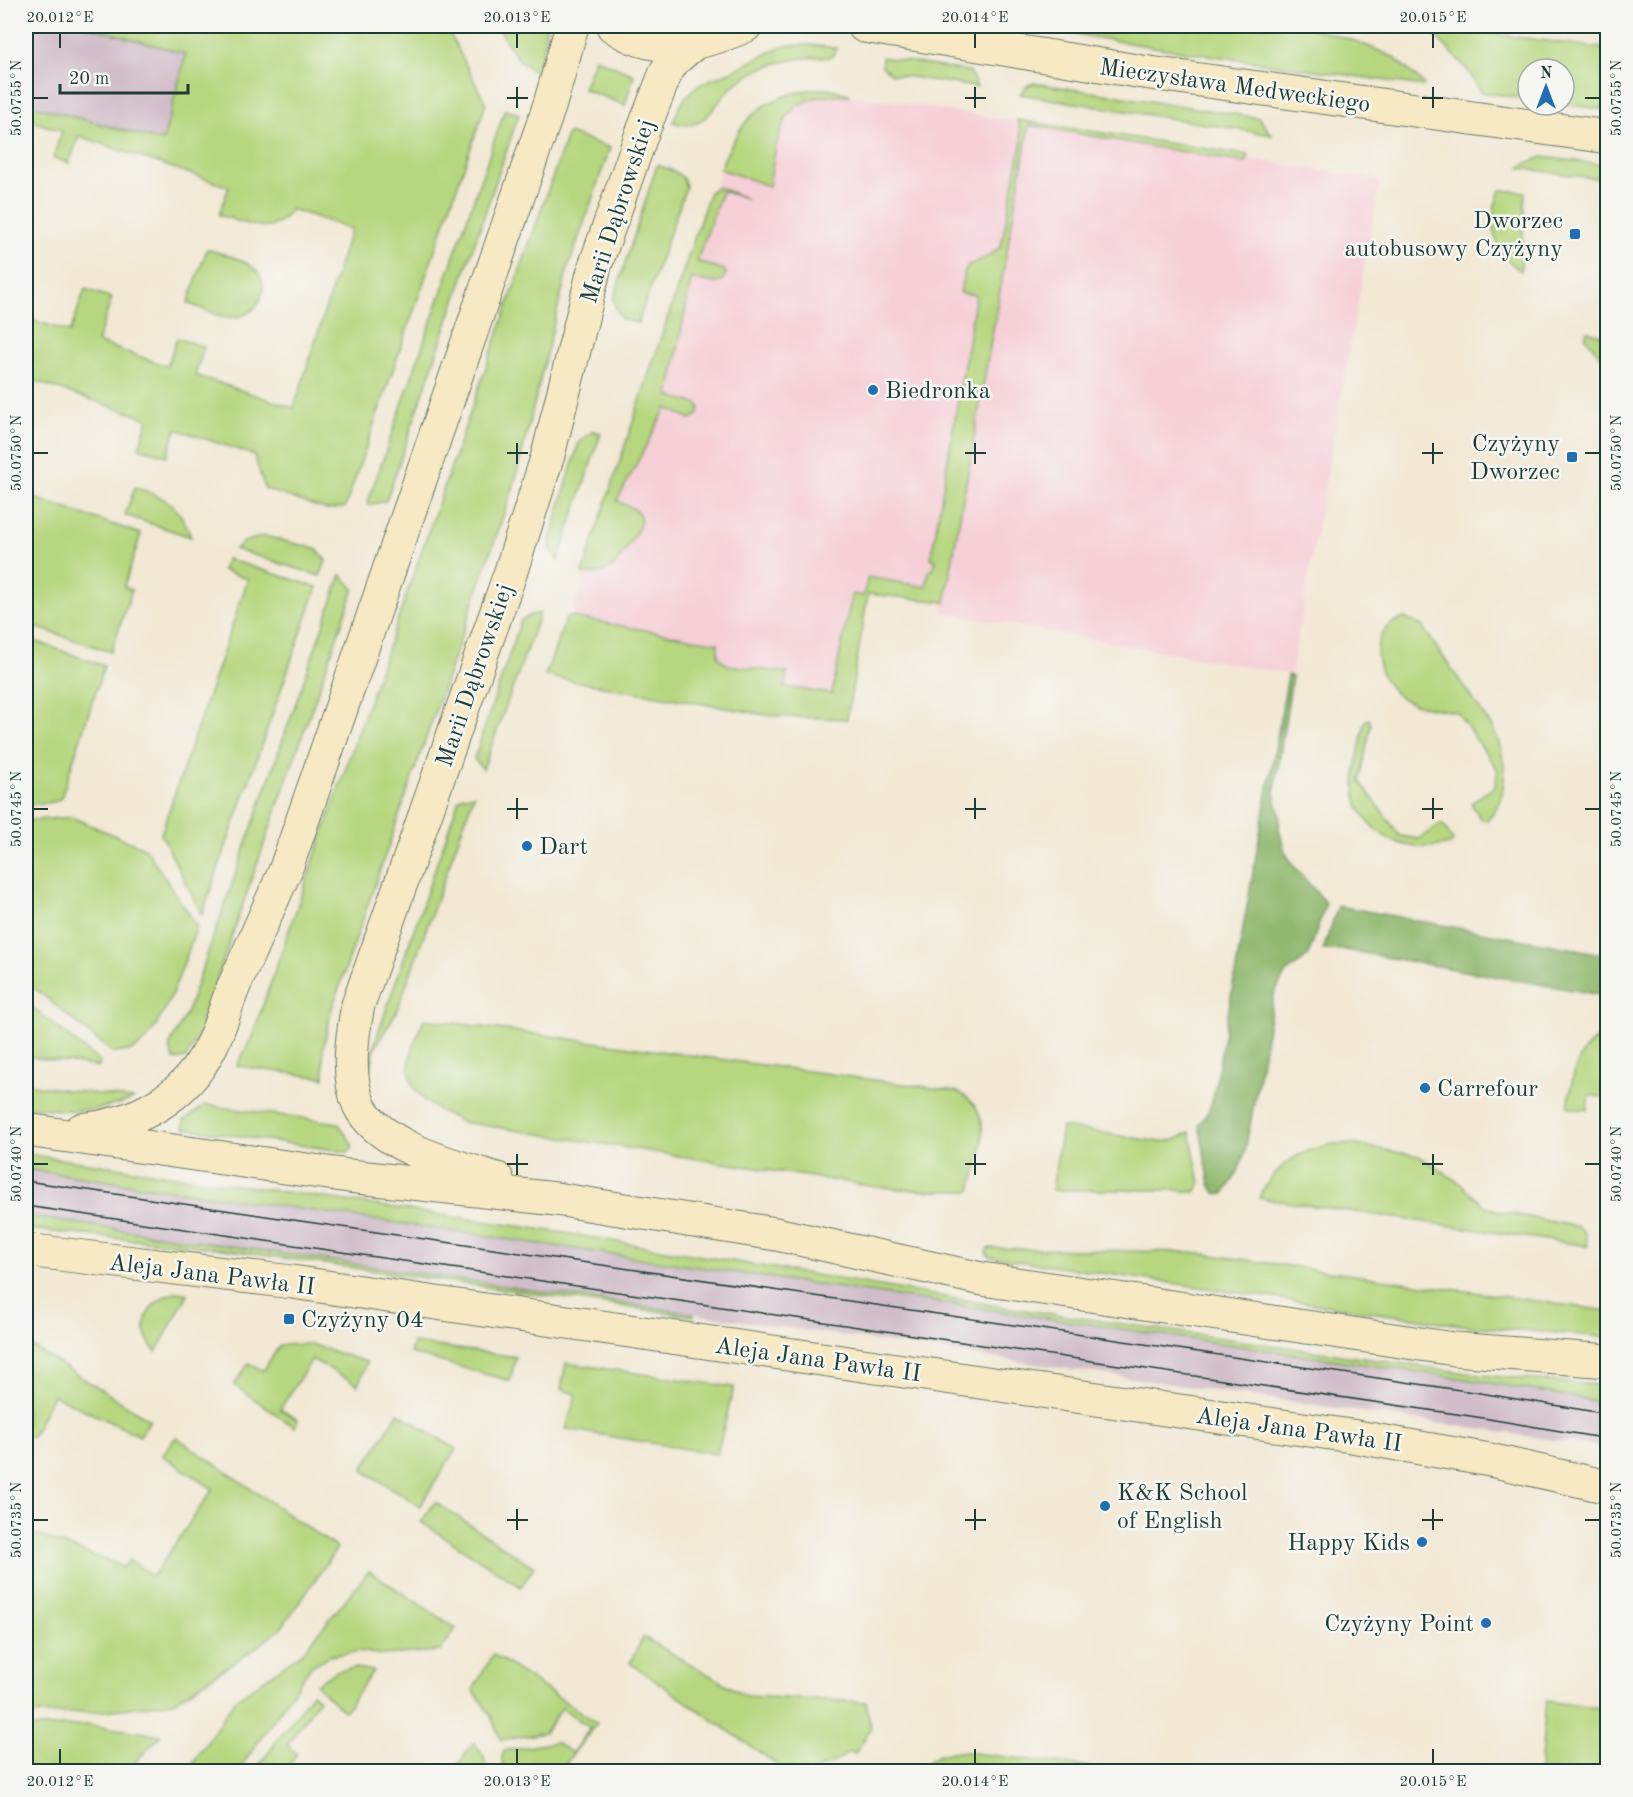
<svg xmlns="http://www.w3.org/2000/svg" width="1633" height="1797" viewBox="0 0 1633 1797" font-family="'Old Standard TT',serif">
<rect width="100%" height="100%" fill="#f6f6f2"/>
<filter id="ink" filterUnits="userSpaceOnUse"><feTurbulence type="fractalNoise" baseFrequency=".0167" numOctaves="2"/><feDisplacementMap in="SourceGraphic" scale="12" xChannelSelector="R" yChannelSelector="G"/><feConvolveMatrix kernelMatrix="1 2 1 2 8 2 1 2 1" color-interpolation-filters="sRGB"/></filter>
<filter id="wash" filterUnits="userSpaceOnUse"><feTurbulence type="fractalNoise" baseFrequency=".008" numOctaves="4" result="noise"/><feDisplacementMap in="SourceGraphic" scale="24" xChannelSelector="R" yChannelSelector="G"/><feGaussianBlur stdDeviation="1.35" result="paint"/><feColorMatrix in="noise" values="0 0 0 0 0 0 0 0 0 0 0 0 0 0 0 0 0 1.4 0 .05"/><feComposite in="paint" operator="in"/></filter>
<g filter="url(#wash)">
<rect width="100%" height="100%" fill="#f2e8d4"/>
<polygon fill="#f6cfd7" points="827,91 1380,180 1291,674 944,613 940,598 867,589 846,704 558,655 724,160 746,124"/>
<g fill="#d1bdc9">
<polygon points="26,26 86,26 186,53 163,141 26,104"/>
<polygon points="26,1169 1479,1381 1607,1403 1607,1448 26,1216"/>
</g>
<g fill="#b6d77f" stroke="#6a8a5a" stroke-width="1.5">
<path d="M86 26H446L486 104 345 507 327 510 265 489 254 455 176 429 167 456 139 448 148 419 26 378V318L70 332 85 289 112 298 97 342 167 366 177 338 204 347 195 375 294 408 351 229 291 209C272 239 247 223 219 215L229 187 79 136 69 163 53 158 62 131 26 119V104L163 141 186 54Z"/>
<path d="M498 26H546L545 42 536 72C516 62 508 45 498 26Z"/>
<polygon points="1026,26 1305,26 1358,42 1393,57 1424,84 1423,86 1160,48"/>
<polygon points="1434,26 1607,49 1607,110 1564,104 1564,69 1528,69 1528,99 1481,92 1467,69 1430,30"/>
<path d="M789 45H810L837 48 833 55 829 57C802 57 775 60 751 74 743 78 735 84 729 90 711 109 704 133 673 122 678 110 682 99 692 90 703 81 717 77 730 72 751 63 767 51 789 45Z"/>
<polygon points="882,57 970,72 977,87 891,74 882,66"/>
<polygon points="595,58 634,75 625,105 583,89"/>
<polygon points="1033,83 1259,118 1272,135 1020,94 1027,86"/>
<path d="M814 89H832L849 94V96C779 91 779 130 769 186L720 169C740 119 759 98 814 89Z"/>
<polygon points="505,110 519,114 386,501 367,505"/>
<path d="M1017 120 1248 155 1246 163 1029 125 945 602 868 594 847 719 772 716 545 676 567 616 718 643C717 654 717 659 728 665L787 673 785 687 832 694 852 594 863 596 868 577 926 587 929 570H933L936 560 931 559 976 295 960 293 964 274 968 265 988 257 1001 246 1022 141 1020 126Z"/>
<polygon points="568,133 610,148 567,271 514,485 331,1011 323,1049 324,1078 237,1066 251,1039"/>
<polygon points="1542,157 1607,165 1607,180 1520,168 1527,163"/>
<path d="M657 165C670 170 684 172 686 187L638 323 621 319 613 301Z"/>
<path d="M718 187 748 199 722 191 697 261 724 270 726 273 723 280 717 283 691 279 669 396 698 404 700 407 698 415 691 419 666 408 617 501C623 504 639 509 640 517 642 525 636 532 632 539 620 561 611 577 582 574L710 191Z"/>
<path d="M1500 190 1525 192 1521 271C1491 251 1488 221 1500 190Z"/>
<path d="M207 249C221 254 238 257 250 265 275 282 261 317 232 317 218 318 201 308 188 303Z"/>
<polygon points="1587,331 1607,337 1607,364 1585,337"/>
<polygon points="593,431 601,433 558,561 550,548 550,540 579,442"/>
<path d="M135 487C166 498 180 504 191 537L125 515Z"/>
<polygon points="26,495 141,534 124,587 132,590 111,652 26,624"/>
<polygon points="264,536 317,549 326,561 320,576 235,549 244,542"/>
<polygon points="227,559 317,587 202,915 161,834 248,579 222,570"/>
<polygon points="341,575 354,589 201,1023 204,1025 186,1058 174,1060 169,1046 187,1012"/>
<polygon points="540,613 483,769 474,759 521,620 533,614"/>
<path d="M1405 618 1422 626 1492 727C1507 754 1511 796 1487 820L1481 819 1471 803 1495 786 1498 770 1457 712C1441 709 1422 708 1407 701 1374 685 1362 628 1405 618Z"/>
<polygon points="26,638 104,666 61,798 54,802 26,805"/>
<path d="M1369 719 1371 724 1360 781 1400 836 1419 839 1440 824 1443 825 1453 841 1450 844C1418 851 1388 847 1367 820 1359 810 1355 798 1355 786 1355 764 1361 742 1365 721Z"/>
<polygon points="474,795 397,1011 375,1048 371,1069 371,1054 459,799 463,796"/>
<path d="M71 817 145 848 197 926C185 958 164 1031 135 1049 129 1052 120 1052 113 1053L26 981V821Z"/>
<polygon points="26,1002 100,1062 99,1067 26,1056"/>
<path d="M424 1019 955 1091C999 1109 979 1157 971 1191H928L876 1187 463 1122C436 1111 404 1095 410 1060 412 1046 419 1032 424 1019Z"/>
<path d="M1607 1033V1098L1589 1095 1587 1110 1568 1107C1573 1075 1574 1049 1607 1033Z"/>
<path d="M26 1084 134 1099C94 1114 68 1112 26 1106Z"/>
<polygon points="205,1105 338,1123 352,1144 352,1149 348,1152 184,1128 184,1121"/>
<polygon points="1062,1127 1160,1142 1175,1140 1190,1132 1200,1184 1195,1192 1175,1190 1052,1190"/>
<path d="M1333 1144H1350L1419 1156 1457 1181 1485 1206 1498 1211 1579 1227 1585 1233 1588 1246 1259 1198C1273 1167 1300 1150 1333 1144Z"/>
<polygon points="26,1154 565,1233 1004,1307 1480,1375 1607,1386 1607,1403 1479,1381 26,1169"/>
<polygon points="26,1216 694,1314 694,1317 215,1248 26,1229"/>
<polygon points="988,1248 1191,1252 1607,1311 1607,1337 1469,1326 990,1257 986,1253"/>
<path d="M178 1292 188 1294 156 1352C133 1328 148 1298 178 1292Z"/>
<polygon points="413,1343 516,1357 510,1381 410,1353"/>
<polygon points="310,1344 367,1362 358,1385 312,1359 280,1409 298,1420 295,1427 234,1385 249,1363 263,1371 280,1345"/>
<polygon points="31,1346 150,1420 140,1436 53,1395 32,1437 26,1436 26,1357"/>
<polygon points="566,1363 734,1387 717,1454 566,1429 576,1394 561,1389"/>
<polygon points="398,1413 456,1449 420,1506 362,1470"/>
<polygon points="176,1437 337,1548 282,1627 259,1646 173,1702 107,1711 26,1715 26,1531 124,1567 129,1560 153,1576 213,1489 162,1455"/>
<polygon points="435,1502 534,1567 521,1587 421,1522"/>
<polygon points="369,1571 456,1628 441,1651 383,1655 359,1651 329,1656 311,1666 238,1771 188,1771 234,1701 303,1652"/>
<path d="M643 1637 746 1696 866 1702 871 1728 855 1754 850 1752C828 1767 807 1777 781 1767L630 1663Z"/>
<polygon points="493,1654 597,1723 560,1771 503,1771 502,1757 504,1751 556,1742 572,1753 590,1728 562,1708 544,1733 501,1740 490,1714 473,1690"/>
<polygon points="355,1668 373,1671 345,1711 331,1700 316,1684 337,1671"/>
<polygon points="312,1693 319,1699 287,1745 297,1754 285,1771 270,1771 260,1764"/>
<polygon points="1546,1701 1607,1710 1607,1771 1540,1771"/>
<polygon points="88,1725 161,1735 127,1771 38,1771 26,1764 26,1728"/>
<polygon points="474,1742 484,1757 487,1771 454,1771"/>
<polygon points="952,1752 965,1752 1112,1770 917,1771 937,1756"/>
</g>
<g fill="#90b86e" stroke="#587a51" stroke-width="1.5">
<polygon points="1288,675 1292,677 1274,794 1280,815 1279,829 1285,852 1292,864 1326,903 1308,956 1286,973 1274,994 1245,1152 1238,1172 1224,1194 1215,1193 1210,1184 1199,1125 1209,1110 1213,1098"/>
<polygon points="1338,906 1607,955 1607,996 1345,950 1323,950"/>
</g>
</g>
<g filter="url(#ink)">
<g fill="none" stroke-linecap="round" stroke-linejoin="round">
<defs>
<g id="secondary">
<path d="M613 26C656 56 701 45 745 26"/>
<polyline points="864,26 1143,72 1608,137"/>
<polyline points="26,1130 349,1176 556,1199 776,1234 982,1279 1454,1349 1608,1361"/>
<path d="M81 1130C135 1124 185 1099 210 1048 220 1029 225 1008 233 988 250 949 268 910 285 871L550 104 572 26"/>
<path d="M497 1179C456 1166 379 1147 359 1105 346 1074 352 1037 358 1005L510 574 548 455 595 266 641 136 666 72 674 60 693 44"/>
<polyline points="26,1250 292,1282 1351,1436 1490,1460 1608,1487"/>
</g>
</defs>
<use href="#secondary" stroke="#69796c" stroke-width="35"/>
<use href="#secondary" stroke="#f7e9c3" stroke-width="33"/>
<g stroke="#1f3d34" stroke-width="1.5">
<polyline points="26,1181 1480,1393 1608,1414"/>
<polyline points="26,1206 1477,1417 1608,1439"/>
</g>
</g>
</g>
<path fill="none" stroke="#1f3d34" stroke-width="2" d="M60 33V48M517 33V48M975 33V48M1433 33V48M517 87V108M975 87V108M1433 87V108M33 98H48M507 98H528M965 98H986M1422 98H1443M1585 98H1600M517 443V464M975 443V464M1433 443V464M33 453H48M507 453H528M965 453H986M1422 453H1443M1585 453H1600M517 798V819M975 798V819M1433 798V819M33 809H48M507 809H528M965 809H986M1422 809H1443M1585 809H1600M517 1154V1175M975 1154V1175M1433 1154V1175M33 1164H48M507 1164H528M965 1164H986M1422 1164H1443M1585 1164H1600M517 1509V1530M975 1509V1530M1433 1509V1530M33 1520H48M507 1520H528M965 1520H986M1422 1520H1443M1585 1520H1600M60 1749V1764M517 1749V1764M975 1749V1764M1433 1749V1764"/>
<g fill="#1f6fb2" stroke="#f6f6f2" stroke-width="2">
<rect x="1569" y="228" width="12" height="12" rx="3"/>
<circle cx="873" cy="390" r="6"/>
<rect x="1566" y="451" width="12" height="12" rx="3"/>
<circle cx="527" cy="846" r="6"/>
<circle cx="1425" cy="1088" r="6"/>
<rect x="283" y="1313" width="12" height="12" rx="3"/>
<circle cx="1105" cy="1506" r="6"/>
<circle cx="1422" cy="1542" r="6"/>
<circle cx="1486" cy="1623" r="6"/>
</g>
<g text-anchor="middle" stroke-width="5" stroke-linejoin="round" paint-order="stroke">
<g font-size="24" fill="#1f3d34" stroke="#f6f6f2">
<text transform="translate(1235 85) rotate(8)" y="8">Mieczysława Medweckiego</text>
<text transform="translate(617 211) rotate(-72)" y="8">Marii Dąbrowskiej</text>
<text transform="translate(474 675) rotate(-71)" y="8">Marii Dąbrowskiej</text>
<text transform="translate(212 1274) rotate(7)" y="8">Aleja Jana Pawła II</text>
<text transform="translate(818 1359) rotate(8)" y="8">Aleja Jana Pawła II</text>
<text transform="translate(1299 1429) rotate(8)" y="8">Aleja Jana Pawła II</text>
</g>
<g font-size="24" fill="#1f3d34" stroke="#f6f6f2" text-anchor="start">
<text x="1563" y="228" text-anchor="end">Dworzec<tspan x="1563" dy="28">autobusowy Czyżyny</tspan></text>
<text x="885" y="398">Biedronka</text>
<text x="1560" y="451" text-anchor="end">Czyżyny<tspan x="1560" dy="28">Dworzec</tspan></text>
<text x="539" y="854">Dart</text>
<text x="1437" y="1096">Carrefour</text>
<text x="301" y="1327">Czyżyny 04</text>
<text x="1117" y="1500">K&amp;K School<tspan x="1117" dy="28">of English</tspan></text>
<text x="1410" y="1550" text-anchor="end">Happy Kids</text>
<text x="1474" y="1631" text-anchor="end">Czyżyny Point</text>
</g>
</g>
<rect width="1633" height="1797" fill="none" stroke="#f6f6f2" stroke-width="66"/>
<g transform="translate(1546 87)"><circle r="28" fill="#f6f6f2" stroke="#a0aca6" stroke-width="1.5"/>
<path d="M0-4.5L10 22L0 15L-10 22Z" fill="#1f6fb2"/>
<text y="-9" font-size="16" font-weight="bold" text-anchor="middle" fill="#1f3d34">N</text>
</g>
<path d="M60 84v9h128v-9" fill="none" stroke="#1f3d34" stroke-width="3"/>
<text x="69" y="84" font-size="18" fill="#1f3d34" stroke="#f6f6f2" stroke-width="4.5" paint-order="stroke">20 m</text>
<rect x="33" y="33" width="1567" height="1731" fill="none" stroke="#1f3d34" stroke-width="2"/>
<g font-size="15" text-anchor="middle" fill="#1f3d34">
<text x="60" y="22">20.012°E</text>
<text x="517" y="22">20.013°E</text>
<text x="975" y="22">20.014°E</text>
<text x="1433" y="22">20.015°E</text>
<text transform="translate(16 98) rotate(-90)" y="5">50.0755°N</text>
<text transform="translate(1616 98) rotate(-90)" y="5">50.0755°N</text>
<text transform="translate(16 453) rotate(-90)" y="5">50.0750°N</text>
<text transform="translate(1616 453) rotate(-90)" y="5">50.0750°N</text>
<text transform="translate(16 809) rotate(-90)" y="5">50.0745°N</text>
<text transform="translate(1616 809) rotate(-90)" y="5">50.0745°N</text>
<text transform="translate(16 1164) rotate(-90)" y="5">50.0740°N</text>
<text transform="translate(1616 1164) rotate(-90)" y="5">50.0740°N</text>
<text transform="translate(16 1520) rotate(-90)" y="5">50.0735°N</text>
<text transform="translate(1616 1520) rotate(-90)" y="5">50.0735°N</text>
<text x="60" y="1786">20.012°E</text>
<text x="517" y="1786">20.013°E</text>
<text x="975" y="1786">20.014°E</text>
<text x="1433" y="1786">20.015°E</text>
</g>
</svg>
